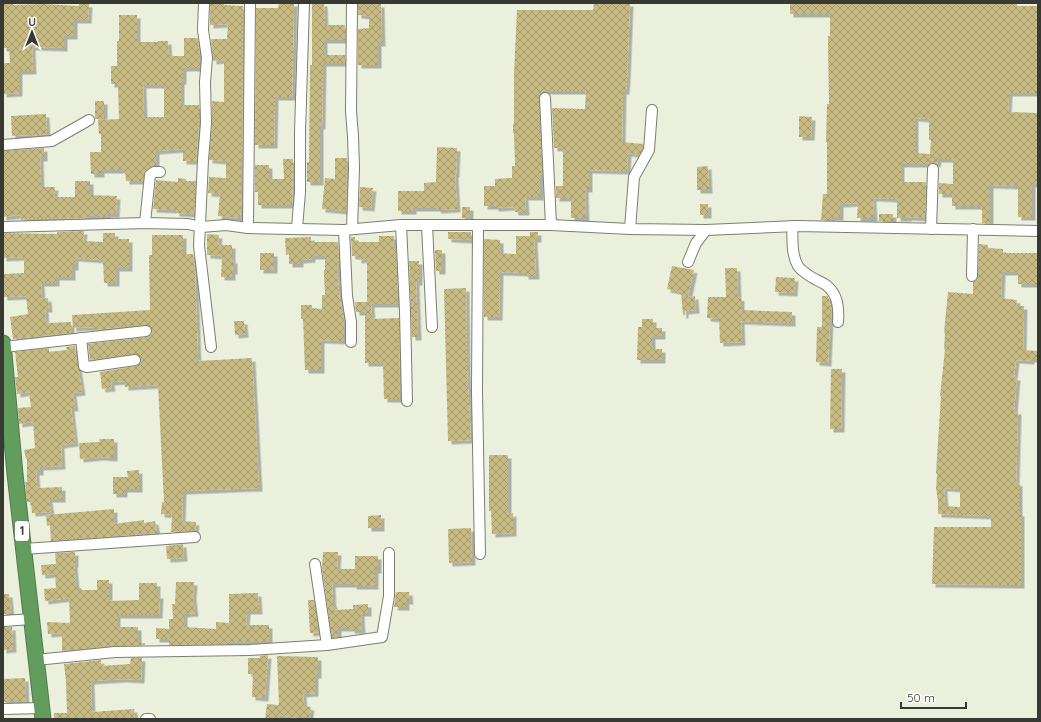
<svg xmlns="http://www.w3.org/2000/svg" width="1041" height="722" viewBox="0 0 1041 722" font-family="Quicksand,sans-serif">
<defs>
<pattern id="building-cross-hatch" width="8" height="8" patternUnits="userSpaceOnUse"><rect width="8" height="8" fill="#c8ba83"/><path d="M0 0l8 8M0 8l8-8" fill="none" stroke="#a3986c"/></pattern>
<filter id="shadow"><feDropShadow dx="3.5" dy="3.5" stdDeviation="0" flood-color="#0004"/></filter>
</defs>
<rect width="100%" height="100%" fill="#ebf0dd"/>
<g fill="url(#building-cross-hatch)" fill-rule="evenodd" filter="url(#shadow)">
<polygon points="3,3 13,3 13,5 43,4 79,6 79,4 89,4 88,20 74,20 74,36 64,36 64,48 32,47 33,71 19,71 19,93 3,94 3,63 10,63 9,48 3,48"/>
<polygon points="210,3 224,3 224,5 243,6 242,192 240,218 218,216 220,194 208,193 209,177 226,178 226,161 209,160 212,124 212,101 224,102 224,60 213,61 211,39 227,39 228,24 210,25"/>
<polygon points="279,3 294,3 292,97 275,97 274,145 255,145 256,8 278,8"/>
<polygon points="312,3 324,3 325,25 345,25 345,40 324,40 324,55 345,55 345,63 323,63 322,126 320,126 320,182 307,182 307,162 309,162 310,65 312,65"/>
<polygon points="594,3 630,3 627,78 626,91 623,91 622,142 643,144 643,148 639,155 628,153 627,171 589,170 589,189 585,189 586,218 571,218 571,198 556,198 556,186 563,186 563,148 554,148 552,108 585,109 586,91 543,91 539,95 539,98 542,165 541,175 540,175 540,197 525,197 526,212 515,212 514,207 495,208 495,206 484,206 484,186 495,186 495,179 512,178 512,166 515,166 514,133 513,133 513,124 514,124 514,74 517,10 593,10"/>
<path d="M790 3H1017V6H1038V93H1009L1008 112 1038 113V184H1032V217H1018V186L990 185V224L982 223V210H980V206H952V194H939V183L953 184V159H938L937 164 933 163 929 164H901V182H926L925 218 908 217V218H897V199L873 198 874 218H857L858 203 840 204V217H832V220H821L823 194H827V142H826L827 104H829L828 46V36H830V16H829V14H790ZM915 118 929 119V140H931L930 154 915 153Z"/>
<polygon points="358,4 381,4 382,43 378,43 378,65 358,65 358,29 369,28 369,16 358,15"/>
<path d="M119 15H137V42H158V41H168L169 56H184V38H198L200 58V68H183V81H181V105H199V123L196 161H183V149L156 151V166L150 167 145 172 143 181H126L125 170H101V174H91L90 152H101V134H99L98 120 119 119 118 84H111V66H117V41H119ZM143 85H164V117H144Z"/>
<rect x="95" y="101" width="9" height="18"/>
<polygon points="46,114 47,134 28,136 28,135 12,136 11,116"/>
<polygon points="799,116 812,117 811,137 799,137"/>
<polygon points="437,147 457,148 456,174 455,174 457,209 438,210 437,208 413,208 413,211 398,211 398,191 424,191 424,183 436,182"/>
<polygon points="44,148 44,158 40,158 41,187 55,187 54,197 75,197 75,181 90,181 90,195 117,196 116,214 107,214 107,218 101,218 101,216 88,216 87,218 42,219 34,219 34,218 21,220 20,215 3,217 3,151"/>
<polygon points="335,158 347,158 346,211 322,209 325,178 335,179"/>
<polygon points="283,159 293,159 292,205 258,205 258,192 255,192 255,165 269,165 269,179 284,179"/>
<polygon points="708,166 709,190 697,190 697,167"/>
<polygon points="178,178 186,179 186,181 196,181 194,214 176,213 176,210 153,209 156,180 178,182"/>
<polygon points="360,187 373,188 371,208 359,207"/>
<rect x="700" y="204" width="8" height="11"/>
<rect x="462" y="207" width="8" height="11"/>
<rect x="879" y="214" width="14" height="7"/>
<polygon points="84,231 83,241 103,242 103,233 115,233 115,239 129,239 129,268 116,268 116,283 104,283 103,260 75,258 75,267 72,267 72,277 56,277 56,283 41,283 42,299 48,298 49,309 45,309 46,323 71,322 71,333 13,339 10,317 28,314 26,296 4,297 3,274 24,273 24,257 3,258 3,233 57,234 57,232"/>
<polygon points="448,232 471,232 471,240 448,239"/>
<polygon points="530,232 538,232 538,239 534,239 536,276 525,276 525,273 500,272 499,317 484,317 484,239 500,240 500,253 516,254 516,236 530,236"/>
<polygon points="207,234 219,235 218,245 232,245 232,260 234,260 234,271 232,271 232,277 221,277 222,256 207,255"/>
<polygon points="152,235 183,235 183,254 193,254 195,271 198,361 252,358 259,488 183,491 182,521 196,522 195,531 171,532 172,515 161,514 162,502 164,502 158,385 125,387 125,381 111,382 112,388 102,389 100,372 136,366 141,363 140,356 134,354 90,360 88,344 147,337 152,334 151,327 145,325 94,330 94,327 73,328 72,315 150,310 149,255 152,255"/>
<polygon points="379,236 394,236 393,249 396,249 398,304 371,304 372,319 399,318 400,399 384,399 383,363 365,363 365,312 356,312 355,302 367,302 367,259 358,260 358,256 352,256 351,237 355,237 355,242 379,242"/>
<polygon points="311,237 311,242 338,242 339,266 338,266 337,281 338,281 340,302 341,302 344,321 344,341 321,340 321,370 305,370 303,319 301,319 301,305 312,305 312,308 322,309 322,295 325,295 324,276 324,270 325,270 325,256 312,256 312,259 300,260 300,264 289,264 289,254 286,255 285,238"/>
<path d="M979 244 988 245V248L1003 249V253H1038V284H1018V272H1002L1001 298 1017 300 1016 306H1024L1023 350 1038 351V359H1031V361L1016 360 1014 377H1017L1014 411H1018L1016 482 1019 483V513H1021V585L932 584 934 527H991V516L938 514V501L936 488 937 474 936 473 941 396H940L945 349H944L945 333H944L948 292 973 294V282L977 280 978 276ZM944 488 960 489V507L945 506Z"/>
<polygon points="435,250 442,250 442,271 436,271"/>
<rect x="260" y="253" width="14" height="17"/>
<polygon points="409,261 419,261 419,282 416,282 418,337 412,337"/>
<polygon points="672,266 694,270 688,297 695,296 696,310 685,311 685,315 683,315 681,292 667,289"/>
<polygon points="725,268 737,268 738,297 741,298 741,310 792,312 792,323 741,321 742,342 720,343 719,319 707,318 708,297 726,297"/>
<polygon points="776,277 795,278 794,293 775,292"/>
<polygon points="466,288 467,370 471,440 448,441 444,289"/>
<polygon points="822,296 828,296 831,307 832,319 830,319 828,363 816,362 817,327 822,327"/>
<polygon points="642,319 653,319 653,328 662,328 662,336 652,336 652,349 662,349 662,360 637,360 638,327 642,327"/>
<polygon points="234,321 244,321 245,334 235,335"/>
<polygon points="75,346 82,392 73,393 75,408 71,408 75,443 61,445 62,466 40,467 40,472 36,472 37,488 62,487 62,499 49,499 51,512 32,513 31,502 27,502 25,482 27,482 27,458 26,459 24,450 35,448 33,422 19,424 18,408 31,407 29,392 17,394 15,377 18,377 15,352 49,348 49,352 67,350 66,347"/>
<polygon points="831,369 842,369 841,429 830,429"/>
<polygon points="99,439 114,439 114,458 100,457 80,459 79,443 100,442"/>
<polygon points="489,455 508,455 508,514 513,513 513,533 492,534 491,511 489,511"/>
<polygon points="139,470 139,489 124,489 124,494 113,494 113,477 128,477 127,471"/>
<polygon points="114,509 114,524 144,520 144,523 155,521 157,533 51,541 50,525 47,526 46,515"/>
<polygon points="381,515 381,528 368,528 368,516"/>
<polygon points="471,528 472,562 449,563 448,529"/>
<polygon points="183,544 184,558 167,559 166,546"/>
<polygon points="75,552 75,564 74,564 76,585 78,585 78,590 97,590 97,580 109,580 109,601 139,600 139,583 157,583 157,595 160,595 159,615 117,615 117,627 138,627 138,643 145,643 145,645 114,646 62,651 62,633 48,634 47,622 70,623 69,598 45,601 44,589 56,588 55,574 42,575 41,565 56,564 55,553"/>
<polygon points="323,552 338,552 337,569 355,569 355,556 378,556 378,570 375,570 375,586 353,586 353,584 332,584 333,604 334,604 334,610 353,609 353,605 368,604 368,613 361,613 362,630 351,630 351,628 338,628 338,637 332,638 322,568"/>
<polygon points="176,582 194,582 193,596 195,613 184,614 184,627 216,629 216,622 229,623 229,594 258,593 259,611 247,611 246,625 269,625 269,642 230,642 230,644 169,645 169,639 156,639 156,628 169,629 169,619 173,619 172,604 175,604"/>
<polygon points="396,592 409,592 410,601 406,601 406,607 394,607"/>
<polygon points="3,594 9,594 11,614 3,614"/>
<polygon points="308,600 314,600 319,632 310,633"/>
<polygon points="3,627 12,627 13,649 3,650"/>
<polygon points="268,655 265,698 252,697 253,674 248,674 248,658 260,658 260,656"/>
<polygon points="277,656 318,657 318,675 315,675 315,693 303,694 304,706 311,707 309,719 297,719 297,718 280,715 280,719 265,719 267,704 279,705"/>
<polygon points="131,658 142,658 141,680 123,679 91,681 92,712 134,709 135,718 116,719 54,719 54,713 67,713 66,681 64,664 101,660 101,666 130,664"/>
<polygon points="25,678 26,702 3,702 3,679"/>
</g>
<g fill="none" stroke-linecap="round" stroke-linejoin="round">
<defs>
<g id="minor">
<polyline points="204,3 203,30 207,58 205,82 206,123 203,160 199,246 211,347"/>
<polyline points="545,98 551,225"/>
<polyline points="3,145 52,141 89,120"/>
<polyline points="145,223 150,175 154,172 160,172"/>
<polyline points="401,225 405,311 407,401"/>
<polyline points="427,225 432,327"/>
<polyline points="478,226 477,392 480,554"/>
<path d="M792 226C793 239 791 254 798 266 800 269 804 272 807 274 813 279 820 281 826 285 838 294 839 308 838 322"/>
<polyline points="3,227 145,223 188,224 201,227 226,225 248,228 344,230 401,225 551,225 630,229 706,230 797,226 1038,231"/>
<polyline points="248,228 250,3"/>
<polyline points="297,228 300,192 300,132 304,3"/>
<polyline points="352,229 354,168 353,136 351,111 352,3"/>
<polyline points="630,229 634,177 649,150 652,110"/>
<polyline points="931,229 933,169"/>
<polyline points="344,230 347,296 351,322 351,342"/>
<polyline points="688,262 696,243 706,230"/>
<polyline points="972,276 973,229"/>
<polyline points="81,338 84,366 87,367 135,360"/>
<polyline points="4,347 146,331"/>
<polyline points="24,549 195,537"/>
<polyline points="315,564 327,645"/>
<polyline points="3,621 32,619"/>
<polyline points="36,660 115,652 250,650 327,645 382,637 389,596 389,553"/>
<polyline points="3,709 42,708"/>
<polyline points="146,719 150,719"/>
</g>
<polyline id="highway" points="3,343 15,474 43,719"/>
</defs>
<use href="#minor" stroke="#7b7f6f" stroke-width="12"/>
<use href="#highway" stroke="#537a4e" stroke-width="17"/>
<use href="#minor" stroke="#fff" stroke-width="10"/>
<use href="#highway" stroke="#629d5d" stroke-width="15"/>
</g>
<g text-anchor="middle" stroke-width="3" stroke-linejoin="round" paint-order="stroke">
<rect fill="#fff" stroke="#737470" stroke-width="1" x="15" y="521" width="14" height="20" rx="3"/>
<g font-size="12" font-weight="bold" fill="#373932">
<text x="22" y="535">1</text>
</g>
</g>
<rect width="1041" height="722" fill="none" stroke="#373932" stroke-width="8"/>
<g transform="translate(32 32)" stroke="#ffffff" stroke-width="3" paint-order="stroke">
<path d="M0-3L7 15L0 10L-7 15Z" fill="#373932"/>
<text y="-6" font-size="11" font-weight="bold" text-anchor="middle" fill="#373932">U</text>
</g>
<path d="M901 702v6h65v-6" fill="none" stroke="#373932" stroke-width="2"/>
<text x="907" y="702" font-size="12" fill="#373932" stroke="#ffffff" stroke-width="3" paint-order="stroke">50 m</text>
</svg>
